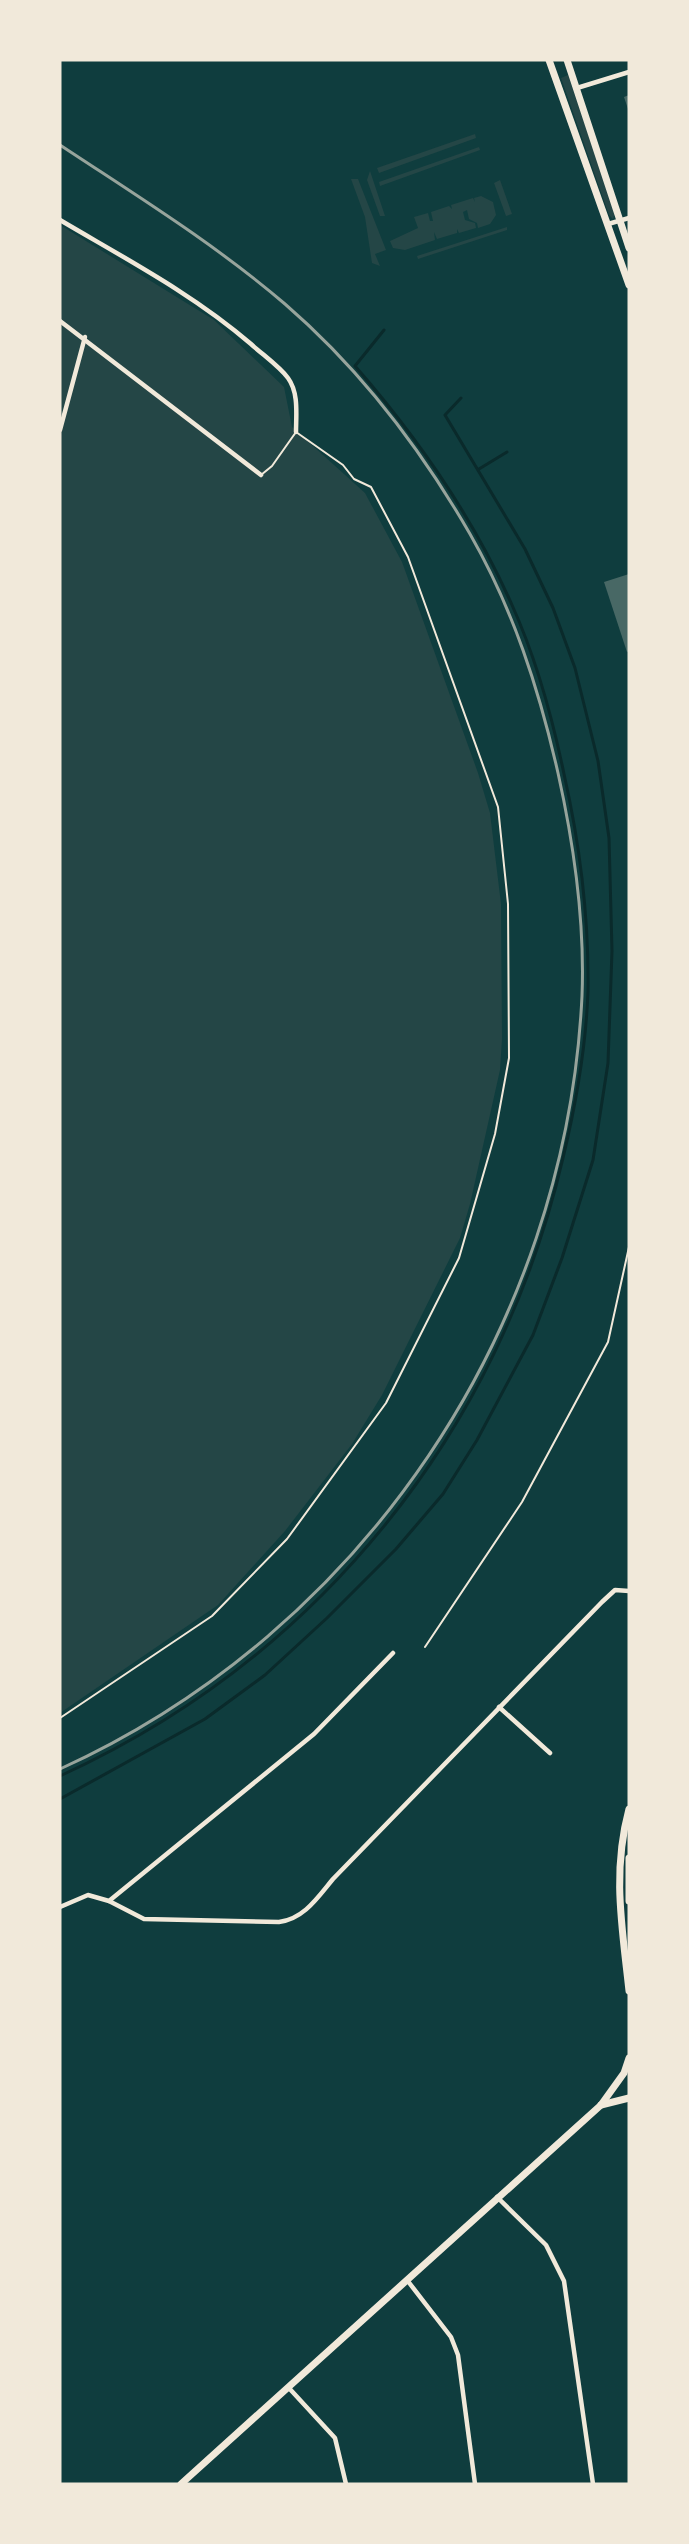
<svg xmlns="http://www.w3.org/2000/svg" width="689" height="2544" viewBox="0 0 689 2544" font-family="Inter,sans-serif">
<rect width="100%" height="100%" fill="#0f3d3e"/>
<g fill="#244646">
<polygon points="568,75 615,213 613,219 609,215 561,78"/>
<polygon points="475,134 476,138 379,173 377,168"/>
<polygon points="479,147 480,150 380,186 379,182"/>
<polygon points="370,171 385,216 380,216 367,180"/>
<polygon points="351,179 358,179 386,250 375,254 380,266 372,263 365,217"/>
<polygon points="500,180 512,214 506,216 494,183"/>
<polygon points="481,196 493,202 496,215 490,224 478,228 477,223 469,219 467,210 463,212 465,220 475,223 476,228 459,233 457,229 457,233 437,239 434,232 435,240 405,250 393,248 390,241 418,228 414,217 428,213 430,221 433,221 431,212 449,206 452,209 451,205 473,198 475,202 474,198"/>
<polygon points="60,225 214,320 284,387 292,427 365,493 402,562 478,773 490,813 501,904 502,1039 500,1070 470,1204 460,1238 382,1395 352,1444 285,1531 218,1605 60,1713"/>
<polygon points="507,227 507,230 418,259 417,256"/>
</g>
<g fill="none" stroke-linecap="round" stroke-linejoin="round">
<g stroke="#0a2a2b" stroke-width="3">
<polyline points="479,469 507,452"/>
<path d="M60 1776C318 1658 499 1433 563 1158 576 1104 586 1047 588 991 589 918 580 845 564 774 552 716 536 658 512 605 473 517 418 438 355 366L384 330"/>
<polyline points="60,1799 205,1719 265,1675 327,1618 396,1549 443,1494 477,1440 533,1335 562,1258 593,1160 608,1063 612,951 609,838 598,761 575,668 553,608 525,549 445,415 461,398"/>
</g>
</g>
<g fill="#486865">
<polygon points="629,95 629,112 624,97"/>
<polygon points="629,574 629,651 627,652 604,582"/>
</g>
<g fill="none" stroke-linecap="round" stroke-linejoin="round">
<g stroke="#f1e9da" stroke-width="2">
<polyline points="425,1647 522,1502 608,1342 629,1247"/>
<polyline points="60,1718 212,1616 287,1539 386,1403 459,1258 495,1134 509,1058 508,904 498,807 408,557 371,487 354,479 343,465 296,432 272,466 261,475"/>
</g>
<g stroke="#f1e9da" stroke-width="4.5">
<polyline points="577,88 629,72"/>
<path d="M60 220C126 259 193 294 251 344 263 355 279 366 288 378 299 393 296 415 296 432"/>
<polyline points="608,224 629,218"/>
<polyline points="60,321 261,475"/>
<polyline points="60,430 85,337"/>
<polyline points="499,1707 550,1753"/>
<path d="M109 1901 144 1919 279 1922C304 1919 318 1897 333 1879L602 1602 615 1590 629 1591"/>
<polyline points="60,1907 88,1895 109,1901 314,1734 393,1653"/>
<polyline points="497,2197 546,2245 564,2281 593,2484"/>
<polyline points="407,2280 451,2337 458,2355 475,2484"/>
<polyline points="288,2387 335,2438 346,2484"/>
</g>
<g stroke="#f1e9da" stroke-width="7">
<polyline points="549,60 629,285"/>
<polyline points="567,60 629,248"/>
<path d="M629 1809C612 1872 622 1926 629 1991"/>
<polyline points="629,1858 629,1901"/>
<polyline points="601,2105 629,2098"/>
<polyline points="181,2484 601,2105 624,2073 629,2058"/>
</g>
<path stroke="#97a49c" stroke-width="3" d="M60 145C137 196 215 244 285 304 359 368 421 449 470 534 513 609 539 689 558 773 574 845 585 921 582 996 566 1329 363 1631 60 1769"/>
</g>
<rect width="689" height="2544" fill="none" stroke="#f1e9da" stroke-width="123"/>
</svg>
